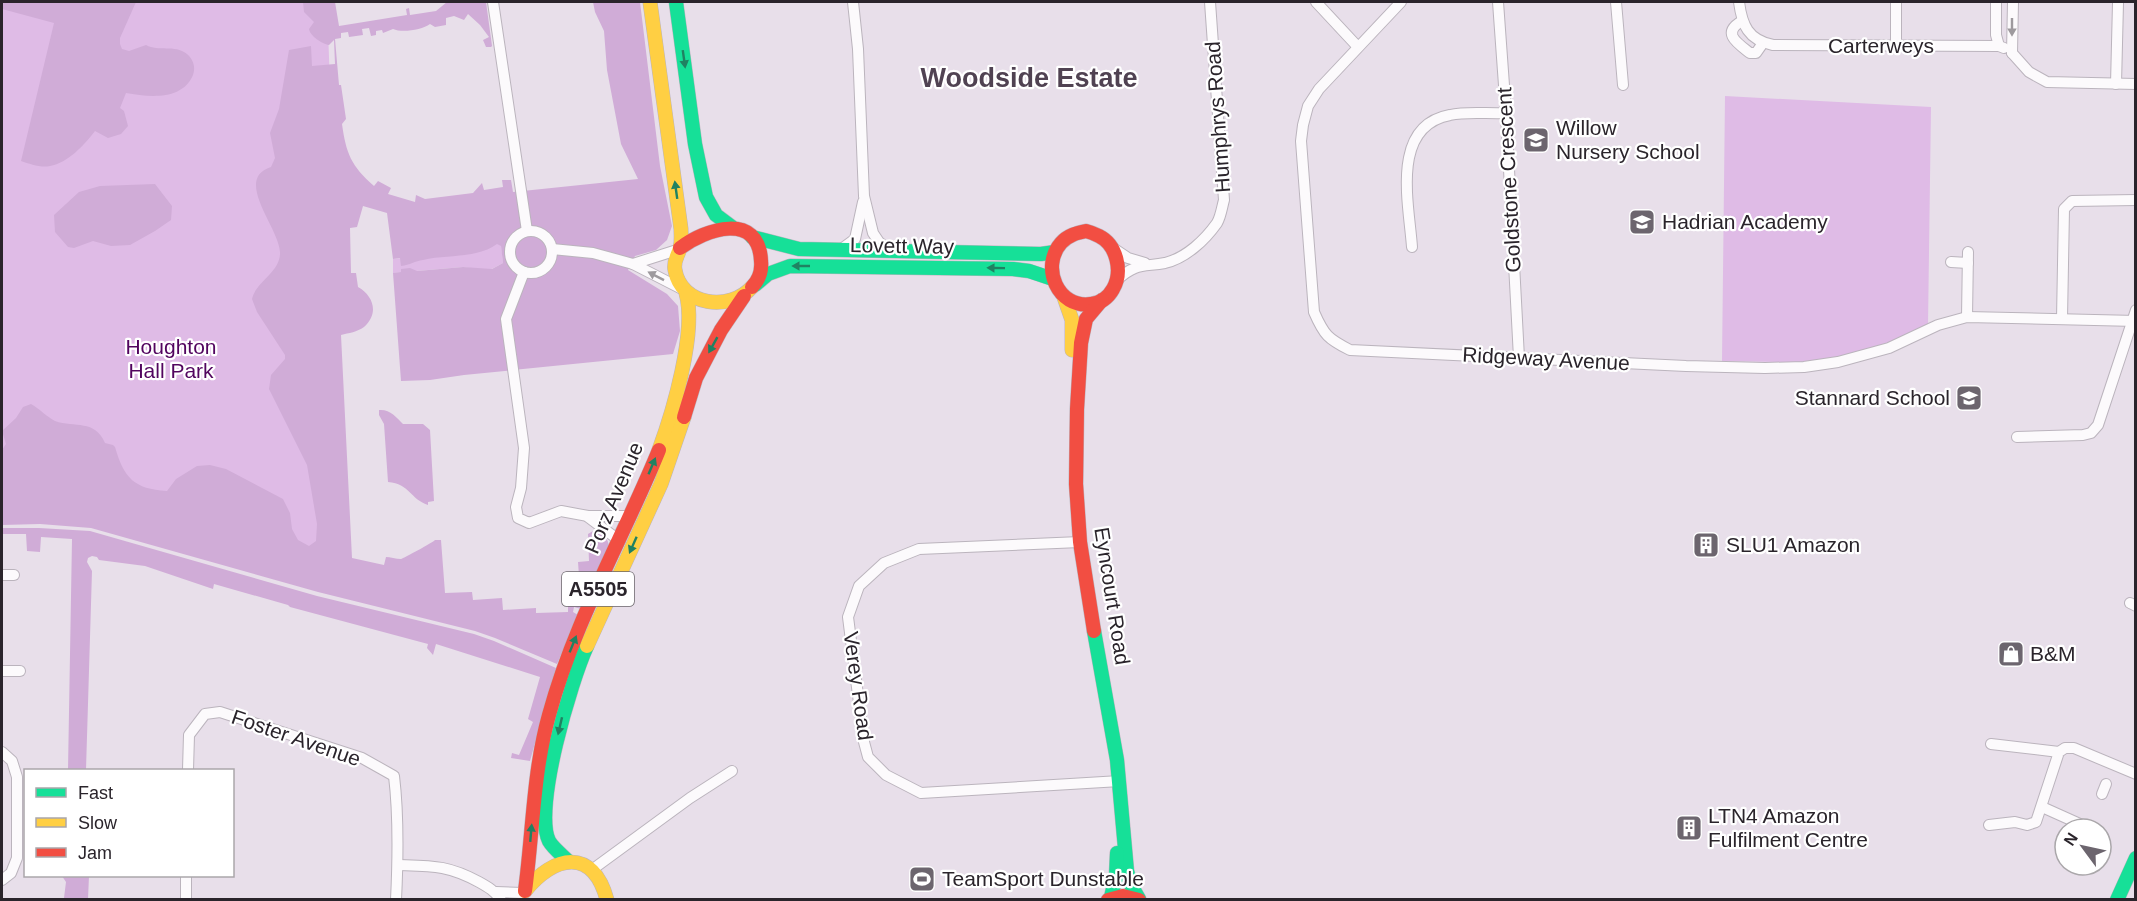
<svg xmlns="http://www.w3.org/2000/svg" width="2137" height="901" viewBox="0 0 2137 901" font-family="Helvetica,sans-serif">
<rect width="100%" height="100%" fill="#e8dfea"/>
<g fill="#dfbbe6">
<polygon points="2,2 327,2 348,584 105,518 2,519"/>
<path d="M1725 96 1931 107 1928 325C1900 338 1872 352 1842 358 1802 365 1761 361 1722 361Z"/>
<polygon points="496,243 501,244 503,263 488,271 463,267 393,273 393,259 448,253"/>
</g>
<g fill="#d0acd7">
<path d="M2 2H19L23 3 30 2H136L120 38V44L122 49 129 51 146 45C159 52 174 44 187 54 193 59 196 67 193 75 182 101 149 97 126 93L120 108 124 111 128 126 121 134 108 138 95 131C84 145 68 163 50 166 41 168 30 164 21 161L54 23 2 9Z"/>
<path d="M303 2H335L339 26 407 15 406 9 409 8 410 15 436 11 447 2H486L492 46 491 47H486L483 40 489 37 480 25 468 14 464 20 454 16 446 18V25L435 27 430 24C422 30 402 33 393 29L383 33 382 30 376 31V35L371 36 369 28 362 29 363 35 349 37 348 32 341 33V38L335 39 339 85H341L346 119 342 124C346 153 351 166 374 186L378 181 391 188 388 194 415 202 416 195 425 199 473 193 482 183 484 190 503 187 502 180H511L513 192 638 179 621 144 607 70 604 31 595 12 593 2H640L660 166 672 226 667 240 656 250 635 256 628 270 667 294 678 306 680 331 673 354 464 375 430 380 401 381 393 273 401 272V269L410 268 417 271 463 267 492 269 503 263 501 246 497 244C476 259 448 254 423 260 415 261 410 265 401 266L400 258 393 259 387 213 363 206 357 227 350 228 351 273H356L358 287C374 296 379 314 364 327 357 332 349 333 341 335L352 558 384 565 386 557C390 557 396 559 401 559 404 558 432 543 435 540H441L445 593 472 592 473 600 502 598 503 610 536 608V613L568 612V591L580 590 578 562 589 561 588 534 593 531C602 536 608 535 609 547L581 609 574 607 573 612 578 615 557 664 495 638 475 631 318 592 91 528 40 524 2 525V450L6 444 2 431 16 418 23 407 31 404C40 409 47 417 55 421 75 428 95 419 105 443L113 445 115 447C124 478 134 489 167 491L176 479 197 466 210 465 226 469 283 499 290 513 292 529 298 540 309 546 316 541 317 524 307 465 269 389 271 375 285 359V355L257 312 252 299C256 281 281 272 280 252 279 227 233 179 271 167L275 158 270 133 279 109 289 50 311 46 312 66 335 64 334 40 329 45C322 44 310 36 309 29L314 22 304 12Z"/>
<polygon points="155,184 172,206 171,220 155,231 130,245 111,246 93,241 74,248 68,247 55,232 54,215 79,192 100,186"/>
<path d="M379 410C390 409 396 417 403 424H423L430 430 434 501 428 502V505C410 499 410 484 388 482L384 424 379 415Z"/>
<polygon points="2,528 39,528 90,531 317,596 474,634 494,641 556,668 530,761 511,758 512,753 519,755 533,722 528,719 540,677 436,644 433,655 427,648 428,644 290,607 288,605 214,584 213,589 145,566 99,560 97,557 92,556 88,558 87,562 92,571 86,770 68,770 72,539 41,537 40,552 27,551 26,534 2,534"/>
<polygon points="62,876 89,876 88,899 64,898 66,882"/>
</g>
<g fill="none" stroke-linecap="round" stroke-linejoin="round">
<defs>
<g id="street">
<polyline points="493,2 527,231"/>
<polyline points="853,2 858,49 864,196 873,233 879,242 889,250"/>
<polyline points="1316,2 1357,46"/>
<path d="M1401 2 1319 89 1308 106 1303 125 1301 141 1314 312C1324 335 1328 339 1350 350L1686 366 1765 368 1804 367 1838 362 1889 348 1938 325 1967 317 2136 321"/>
<polyline points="1498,2 1506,113 1519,358"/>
<polyline points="1616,2 1623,85"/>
<path d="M1739 2C1742 25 1748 40 1773 45L1999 46"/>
<polyline points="1996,2 1996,35 1999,46 2004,48"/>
<path d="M1742 21C1721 33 1737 43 1750 53H1756L1763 43"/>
<polyline points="1896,46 1896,2"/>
<polyline points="2012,53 2029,72 2047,82 2136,84"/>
<polyline points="2012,53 2013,2"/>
<polyline points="2116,84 2118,3"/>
<circle cx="531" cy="252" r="21"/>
<path d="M1412 247C1409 204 1390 126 1450 115 1467 111 1488 114 1506 113"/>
<polyline points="1113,248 1128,258 1145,263"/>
<polyline points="552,249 593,253 633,264 680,288"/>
<polyline points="840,250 855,239 863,202"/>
<polyline points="1951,262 1968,263"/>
<polyline points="633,264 677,250"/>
<polyline points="524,272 506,319 524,448 521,488 516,507 518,518 529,523 561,511 588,516 631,516"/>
<path d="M1117 280C1136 263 1142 267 1165 263 1186 258 1205 240 1217 223 1221 216 1222 207 1224 200L1210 2"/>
<polyline points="1967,317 1968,252"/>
<polyline points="2062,319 2064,209 2072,201 2136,200"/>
<polyline points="2017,437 2083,435 2091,433 2098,425 2136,310"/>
<polyline points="588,517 620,541"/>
<polyline points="1080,542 919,549 884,563 859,586 848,617 864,742 868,757 886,775 921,793 1120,781"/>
<polyline points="2,575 14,575"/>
<polyline points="2130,603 2136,606"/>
<polyline points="2,671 20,671"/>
<polyline points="1991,744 2059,752"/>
<polyline points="2,752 12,761 17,777 17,858 11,873 2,880"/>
<path d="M188 770 189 735 205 714 220 712 362 758 394 776C399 817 398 859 396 900"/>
<polyline points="2102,794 2106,784"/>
<polyline points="2042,807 2091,829"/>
<polyline points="1989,825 2015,822 2027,825 2036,822 2059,752 2065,748 2074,748 2136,774"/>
<polyline points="2101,835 2103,836"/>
<path d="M398 865C432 866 448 865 479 882 488 887 495 891 501 900"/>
<polyline points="593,869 690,798 732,771"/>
<polyline points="496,892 523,893"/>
<polyline points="186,900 186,876"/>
</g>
<g id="fast">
<polyline points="676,2 695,144 706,197 716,215 732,227"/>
<polyline points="752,237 799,249 1041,254 1055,252"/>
<polyline points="755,285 768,274 790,266 1013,269 1029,271 1053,279"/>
<polyline points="1094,631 1117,760 1127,871 1131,885 1139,899"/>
<path d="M568 861C562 855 553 848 549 841 533 808 571 681 587 646"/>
<polyline points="1111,897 1116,876 1117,853"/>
<polyline points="2117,900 2136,858"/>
</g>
<g id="slow">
<path d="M650 2 681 229C681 235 682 242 680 248 678 256 673 261 675 270 681 306 730 312 752 287"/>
<polyline points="1064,297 1072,320 1072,350"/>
<path d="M659 450C673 412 697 331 686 293"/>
<polyline points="587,646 661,484 684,417"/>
<path d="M525 891C554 855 593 847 607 900"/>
</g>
<g id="jam">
<path d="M1086 231C1090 232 1095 234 1099 236 1117 245 1123 272 1113 289 1108 298 1101 303 1091 304 1058 309 1040 267 1061 243 1068 235 1077 233 1086 231Z"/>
<path d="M680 248C705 229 759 211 761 261 762 271 759 280 752 287"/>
<polyline points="684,417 696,378 721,330 744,296"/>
<polyline points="1094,631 1080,542 1076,484 1077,409 1081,343 1086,319 1102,300"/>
<path d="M525 891C533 832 533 772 549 715 574 622 623 538 659 450"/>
<polyline points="1108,900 1123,896 1139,900"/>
</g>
</defs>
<use href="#street" stroke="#bbb4bd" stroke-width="12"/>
<use href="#fast" stroke="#bbb4bd" stroke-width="15"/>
<use href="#slow" stroke="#bbb4bd" stroke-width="15"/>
<use href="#jam" stroke="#bbb4bd" stroke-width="15"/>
<use href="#street" stroke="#fcfafc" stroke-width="10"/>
<use href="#fast" stroke="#16e098" stroke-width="14"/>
<use href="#slow" stroke="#ffcf43" stroke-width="14"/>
<use href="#jam" stroke="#f24e42" stroke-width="14"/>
</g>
<defs><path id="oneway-solid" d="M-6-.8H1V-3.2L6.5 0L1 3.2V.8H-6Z" transform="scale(1.5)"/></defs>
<g fill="#9e9a9e">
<use href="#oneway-solid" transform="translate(2012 27) rotate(90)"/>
<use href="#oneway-solid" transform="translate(656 276) rotate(-153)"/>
</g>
<g fill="#208262">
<use href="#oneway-solid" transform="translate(684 59) rotate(82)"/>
<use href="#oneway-solid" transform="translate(676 190) rotate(-98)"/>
<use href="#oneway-solid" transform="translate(801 266) rotate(180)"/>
<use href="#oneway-solid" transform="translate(996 268) rotate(-179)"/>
<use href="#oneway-solid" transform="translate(713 345) rotate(119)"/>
<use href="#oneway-solid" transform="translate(652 466) rotate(-67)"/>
<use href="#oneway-solid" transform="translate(633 545) rotate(114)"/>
<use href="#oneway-solid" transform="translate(573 644) rotate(-68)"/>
<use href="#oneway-solid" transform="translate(560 726) rotate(103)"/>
<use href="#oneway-solid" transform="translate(531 833) rotate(-85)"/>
</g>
<defs>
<symbol id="school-square" viewBox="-11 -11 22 22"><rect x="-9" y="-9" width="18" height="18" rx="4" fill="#6c656e" stroke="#fff"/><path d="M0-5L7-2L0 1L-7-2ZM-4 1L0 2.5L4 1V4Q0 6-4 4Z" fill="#fff"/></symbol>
<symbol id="building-square" viewBox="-11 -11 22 22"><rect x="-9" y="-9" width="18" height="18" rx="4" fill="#6c656e" stroke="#fff"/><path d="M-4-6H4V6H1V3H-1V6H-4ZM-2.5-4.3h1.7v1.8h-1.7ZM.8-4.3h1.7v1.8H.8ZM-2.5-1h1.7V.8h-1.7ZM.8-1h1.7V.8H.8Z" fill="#fff"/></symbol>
<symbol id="shop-square" viewBox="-11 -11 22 22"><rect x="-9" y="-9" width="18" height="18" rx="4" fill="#6c656e" stroke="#fff"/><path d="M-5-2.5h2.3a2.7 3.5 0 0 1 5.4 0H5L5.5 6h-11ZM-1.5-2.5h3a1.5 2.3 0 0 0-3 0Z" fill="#fff"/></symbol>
<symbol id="stadium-square" viewBox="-11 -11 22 22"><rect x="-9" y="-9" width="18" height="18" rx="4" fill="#6c656e" stroke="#fff"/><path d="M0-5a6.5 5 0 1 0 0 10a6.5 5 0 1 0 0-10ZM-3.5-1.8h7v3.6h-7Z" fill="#fff"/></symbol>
</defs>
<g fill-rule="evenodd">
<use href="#school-square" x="1521" y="125" width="30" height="30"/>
<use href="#school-square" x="1627" y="207" width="30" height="30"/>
<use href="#school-square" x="1954" y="383" width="30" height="30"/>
<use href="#building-square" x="1691" y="530" width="30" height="30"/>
<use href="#shop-square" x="1996" y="639" width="30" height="30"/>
<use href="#building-square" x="1674" y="813" width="30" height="30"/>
<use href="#stadium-square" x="907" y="864" width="30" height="30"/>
</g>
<g text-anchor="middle" stroke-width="4.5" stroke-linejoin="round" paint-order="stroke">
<rect fill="#fff" stroke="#6a666b" stroke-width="1.5" x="562" y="572" width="72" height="34" rx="4.5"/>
<g font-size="20" font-weight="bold" fill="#2a242b">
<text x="598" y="596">A5505</text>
</g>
<g font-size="21" fill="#2a242b" stroke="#fff">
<text x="1881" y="53">Carterweys</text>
<text transform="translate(1218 117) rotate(-94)" y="7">Humphrys Road</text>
<text transform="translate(1509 180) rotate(-93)" y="7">Goldstone Crescent</text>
<text transform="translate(902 246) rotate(1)" y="7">Lovett Way</text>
<text transform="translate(1546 359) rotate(3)" y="7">Ridgeway Avenue</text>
<text transform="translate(614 498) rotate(-67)" y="7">Porz Avenue</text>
<text transform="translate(1112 596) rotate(81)" y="7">Eyncourt Road</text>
<text transform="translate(858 686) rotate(82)" y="7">Verey Road</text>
<text transform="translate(296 738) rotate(19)" y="7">Foster Avenue</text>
</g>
<g font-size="21" fill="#2a242b" stroke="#fff" text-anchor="start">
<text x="1556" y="135">Willow<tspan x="1556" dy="24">Nursery School</tspan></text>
<text x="1662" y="229">Hadrian Academy</text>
<text x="1950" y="405" text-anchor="end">Stannard School</text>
<text x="1726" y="552">SLU1 Amazon</text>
<text x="2030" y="661">B&amp;M</text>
<text x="1708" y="823">LTN4 Amazon<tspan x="1708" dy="24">Fulfilment Centre</tspan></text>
<text x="942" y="886">TeamSport Dunstable</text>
</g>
<g font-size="21" fill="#52055f" stroke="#fff">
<text x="171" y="354">Houghton<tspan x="171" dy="24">Hall Park</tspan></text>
</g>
<g font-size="27" font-weight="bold" fill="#504252" stroke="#fff">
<text x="1029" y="87">Woodside Estate</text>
</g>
</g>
<rect width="2137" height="901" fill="none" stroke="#2a242b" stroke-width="6"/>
<rect x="24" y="769" width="210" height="108" fill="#ffffff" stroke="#aaa7aa" stroke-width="1.5"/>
<rect x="36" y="788" width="30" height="9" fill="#16e098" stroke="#aaa7aa" stroke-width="1.5"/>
<text x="78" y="799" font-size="18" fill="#2a242b">Fast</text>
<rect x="36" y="818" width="30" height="9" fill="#ffcf43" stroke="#aaa7aa" stroke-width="1.5"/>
<text x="78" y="829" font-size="18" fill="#2a242b">Slow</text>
<rect x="36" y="848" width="30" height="9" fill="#f24e42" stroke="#aaa7aa" stroke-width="1.5"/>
<text x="78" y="859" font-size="18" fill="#2a242b">Jam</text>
<g transform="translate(2083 847) rotate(303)"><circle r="28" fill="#ffffff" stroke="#aaa7aa" stroke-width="1.5"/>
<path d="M0-4.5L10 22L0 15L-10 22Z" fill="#6c656e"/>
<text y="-9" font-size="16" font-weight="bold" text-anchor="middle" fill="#2a242b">N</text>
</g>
</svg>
